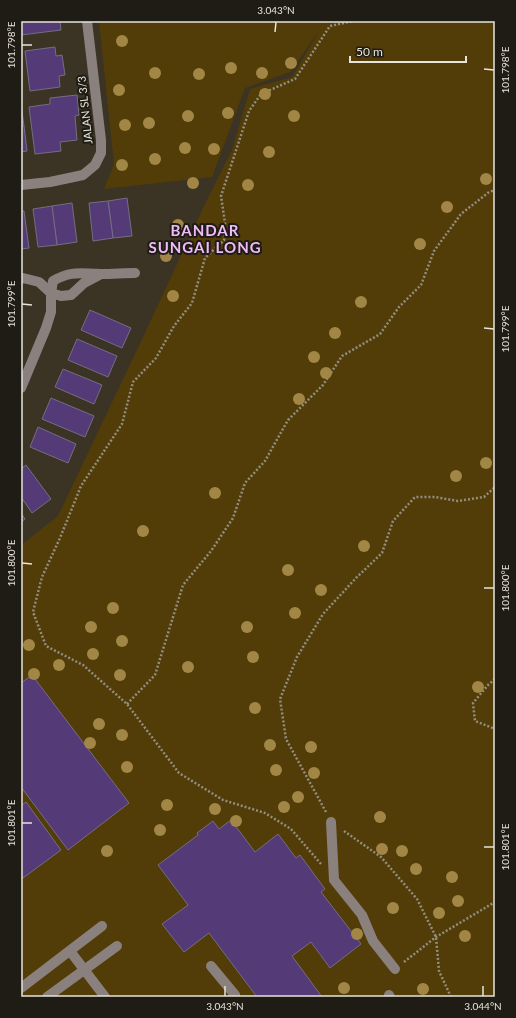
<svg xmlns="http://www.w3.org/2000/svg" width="516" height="1018" viewBox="0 0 516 1018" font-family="Lato,sans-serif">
<rect width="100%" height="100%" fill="#3b3425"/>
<polygon fill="#523d08" points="99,21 325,21 325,22 328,21 495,21 495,997 21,997 21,545 58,516 145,333 205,204 232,150 250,89 292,77 319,31 290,72 245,88 212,177 104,189 114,164"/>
<g fill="#543a77" stroke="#746e7f">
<polygon points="21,21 60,21 61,30 21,35"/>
<polygon points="55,47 56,56 62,55 65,75 59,76 60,87 30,91 25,51"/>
<polygon points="77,95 79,115 75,116 77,140 60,142 61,151 35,154 29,107 50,104 50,98"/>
<polygon points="21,104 24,126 21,126"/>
<polygon points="21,126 24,126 27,151 21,152"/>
<polygon points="127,198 132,236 113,238 108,201"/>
<polygon points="108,201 113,238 93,241 89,203"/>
<polygon points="72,203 77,242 57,245 52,206"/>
<polygon points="52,206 57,245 38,247 33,209"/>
<polygon points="21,211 24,211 29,248 21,249"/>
<polygon points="90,310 131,328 122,348 81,330"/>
<polygon points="77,339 117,356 108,377 68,360"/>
<polygon points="63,369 102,385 94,404 55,387"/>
<polygon points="51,398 94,416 85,437 42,419"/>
<polygon points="38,427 76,444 68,463 30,447"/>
<polygon points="26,465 51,499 32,513 21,497 21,469"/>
<polygon points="21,513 25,519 21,522"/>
<polygon points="32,675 129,803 68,850 21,787 21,683"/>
<polygon points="26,802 61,850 23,878 21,876 21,806"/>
<polygon points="231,820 255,852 278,834 296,858 300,855 325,889 321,892 361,944 330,968 311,942 292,956 322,997 257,997 209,933 184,952 162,924 188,905 158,865 198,835 197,833 213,821 219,829"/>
</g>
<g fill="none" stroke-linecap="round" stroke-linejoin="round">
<g stroke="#938e81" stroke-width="2.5" stroke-dasharray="2 2" stroke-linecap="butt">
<polyline points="495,679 488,685 473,703 475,721 495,729"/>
<polyline points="127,704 155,675 183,585 211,551 233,518 245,483 265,461 288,420 323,385 342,356 380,334 399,307 421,285 434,251 461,214 489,192 495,190"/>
<polyline points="326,812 286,739 280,699 297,657 323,614 356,578 382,553 393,521 415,497 435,497 458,501 484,497 495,487"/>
<polyline points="344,831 381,857 417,899 436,937 439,971 451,997"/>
<polyline points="321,864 291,829 265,813 223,800 179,773 127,704 83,665 46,646 33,612 42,577 60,538 81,486 122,424 133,382 156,358 174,326 192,303 205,258 224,240 225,223 221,196 249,111 261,94 295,79 330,26 353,21"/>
<polyline points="404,962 436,937 495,902"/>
</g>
<g stroke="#8a817e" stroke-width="10">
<polyline points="21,185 50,182 83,175 95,165 101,153 101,140 87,21"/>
<polyline points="21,279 23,278 39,282 51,293 61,296 71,295 84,283 101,274"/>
<path d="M21 388 46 328 51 312V293L53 281C72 270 81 274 101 274 113 274 124 273 135 273"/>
<polyline points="331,822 334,880 362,915 373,941 395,969"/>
<polyline points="70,951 105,997"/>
<polyline points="211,966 235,995 233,997"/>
<polyline points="21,988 102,926"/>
<polyline points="389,995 390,997"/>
<polyline points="47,997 117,946"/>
</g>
</g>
<g fill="#a28646">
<circle cx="122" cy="41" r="6"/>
<circle cx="291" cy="63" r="6"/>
<circle cx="231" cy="68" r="6"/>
<circle cx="155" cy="73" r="6"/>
<circle cx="262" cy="73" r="6"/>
<circle cx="199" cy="74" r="6"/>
<circle cx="119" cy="90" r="6"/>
<circle cx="265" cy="94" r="6"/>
<circle cx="228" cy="113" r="6"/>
<circle cx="188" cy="116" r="6"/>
<circle cx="294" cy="116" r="6"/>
<circle cx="149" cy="123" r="6"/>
<circle cx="125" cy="125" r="6"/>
<circle cx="185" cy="148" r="6"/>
<circle cx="214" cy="149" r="6"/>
<circle cx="269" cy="152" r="6"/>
<circle cx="155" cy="159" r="6"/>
<circle cx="122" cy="165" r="6"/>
<circle cx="486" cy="179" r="6"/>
<circle cx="193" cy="183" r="6"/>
<circle cx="248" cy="185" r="6"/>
<circle cx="447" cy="207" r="6"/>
<circle cx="178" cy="225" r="6"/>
<circle cx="420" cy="244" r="6"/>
<circle cx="166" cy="256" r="6"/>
<circle cx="173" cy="296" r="6"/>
<circle cx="361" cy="302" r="6"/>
<circle cx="335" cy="333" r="6"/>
<circle cx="314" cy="357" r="6"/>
<circle cx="326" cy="373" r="6"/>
<circle cx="299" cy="399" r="6"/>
<circle cx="486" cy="463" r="6"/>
<circle cx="456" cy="476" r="6"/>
<circle cx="215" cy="493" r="6"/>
<circle cx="143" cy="531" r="6"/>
<circle cx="364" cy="546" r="6"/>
<circle cx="288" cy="570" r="6"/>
<circle cx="321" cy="590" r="6"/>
<circle cx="113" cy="608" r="6"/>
<circle cx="295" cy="613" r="6"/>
<circle cx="91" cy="627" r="6"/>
<circle cx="247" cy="627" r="6"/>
<circle cx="122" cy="641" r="6"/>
<circle cx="29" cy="645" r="6"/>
<circle cx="93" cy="654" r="6"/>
<circle cx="253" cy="657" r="6"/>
<circle cx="59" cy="665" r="6"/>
<circle cx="188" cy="667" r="6"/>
<circle cx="34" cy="674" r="6"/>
<circle cx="120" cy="675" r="6"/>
<circle cx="478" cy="687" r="6"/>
<circle cx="255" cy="708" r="6"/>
<circle cx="99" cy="724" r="6"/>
<circle cx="122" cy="735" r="6"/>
<circle cx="90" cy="743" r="6"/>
<circle cx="270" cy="745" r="6"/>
<circle cx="311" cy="747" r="6"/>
<circle cx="127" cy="767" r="6"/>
<circle cx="276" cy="770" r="6"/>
<circle cx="314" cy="773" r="6"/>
<circle cx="298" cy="797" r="6"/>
<circle cx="167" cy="805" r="6"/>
<circle cx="284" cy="807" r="6"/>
<circle cx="215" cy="809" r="6"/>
<circle cx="380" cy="817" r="6"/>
<circle cx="236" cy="821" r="6"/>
<circle cx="160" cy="830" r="6"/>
<circle cx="382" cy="849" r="6"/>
<circle cx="107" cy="851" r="6"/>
<circle cx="402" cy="851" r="6"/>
<circle cx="416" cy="869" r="6"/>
<circle cx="452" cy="877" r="6"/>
<circle cx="458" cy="901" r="6"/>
<circle cx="393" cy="908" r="6"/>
<circle cx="439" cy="913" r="6"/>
<circle cx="357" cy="934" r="6"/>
<circle cx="465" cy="936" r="6"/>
<circle cx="344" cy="988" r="6"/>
<circle cx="423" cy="989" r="6"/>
</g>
<path fill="none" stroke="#e8e4da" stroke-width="1.5" d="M275 32 276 22M22 45H32M484 69 494 70M22 304 32 305M484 328 494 329M22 563 32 564M484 588H494M22 823H32M484 847H494M225 996V986M483 996V986"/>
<g text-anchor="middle" stroke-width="4" stroke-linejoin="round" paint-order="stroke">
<g font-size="11" fill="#e8e4da" stroke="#1f1c15">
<text transform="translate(85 110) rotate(-96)" y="4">JALAN SL 3/3</text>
</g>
<g font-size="15" font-weight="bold" letter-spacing="1" fill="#f0bbf8" stroke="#1f1c15">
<text x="205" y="236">BANDAR<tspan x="205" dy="17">SUNGAI LONG</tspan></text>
</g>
</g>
<rect width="516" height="1018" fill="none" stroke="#1f1c15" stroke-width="44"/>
<path d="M350 56v6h116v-6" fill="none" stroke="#e8e4da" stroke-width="2"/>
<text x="356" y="56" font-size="12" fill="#e8e4da" stroke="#1f1c15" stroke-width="3" paint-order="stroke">50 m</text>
<rect x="22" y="22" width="472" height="974" fill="none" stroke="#e8e4da" stroke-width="1.5"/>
<g font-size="10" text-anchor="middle" fill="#e8e4da">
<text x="276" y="14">3.043°N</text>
<text transform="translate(11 45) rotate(-90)" y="4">101.798°E</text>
<text transform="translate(505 70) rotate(-90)" y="4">101.798°E</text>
<text transform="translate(11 304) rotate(-90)" y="4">101.799°E</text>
<text transform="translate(505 329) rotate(-90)" y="4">101.799°E</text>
<text transform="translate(11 563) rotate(-90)" y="4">101.800°E</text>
<text transform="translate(505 588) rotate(-90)" y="4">101.800°E</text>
<text transform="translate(11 823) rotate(-90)" y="4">101.801°E</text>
<text transform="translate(505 847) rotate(-90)" y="4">101.801°E</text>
<text x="225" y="1010">3.043°N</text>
<text x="483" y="1010">3.044°N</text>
</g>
</svg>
